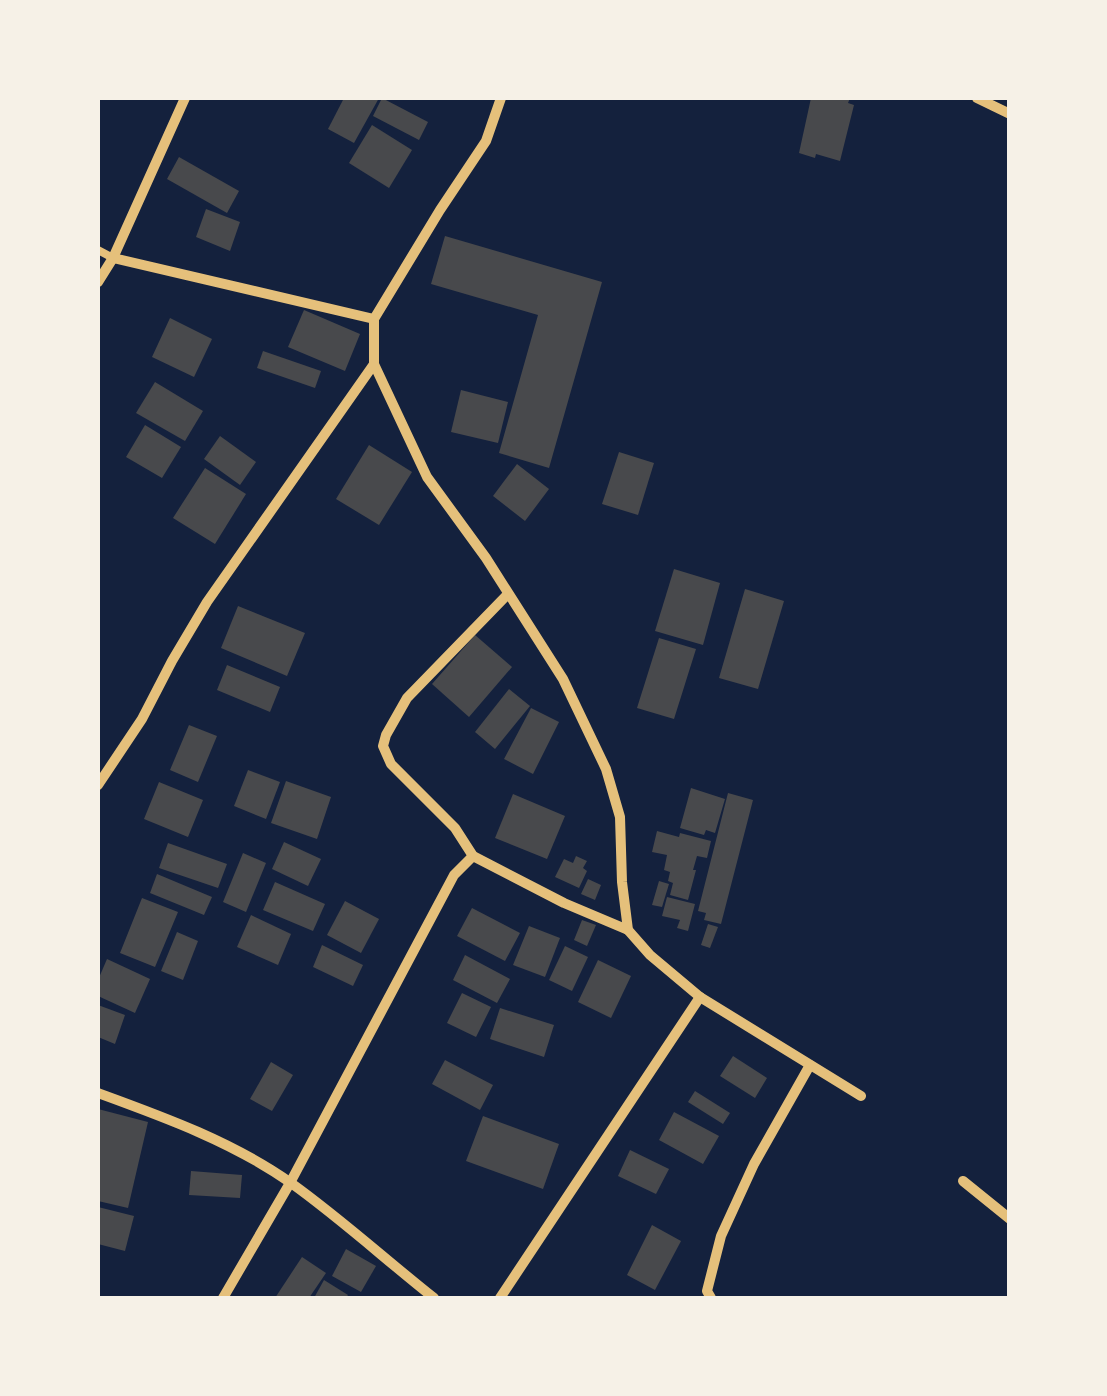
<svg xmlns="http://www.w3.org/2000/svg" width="1107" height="1396" viewBox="0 0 1107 1396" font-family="'Asap Condensed',sans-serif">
<rect width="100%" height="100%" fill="#14213d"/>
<g fill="#48494c">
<polygon points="344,98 379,98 354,143 328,129"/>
<polygon points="382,98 428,122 419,140 373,116"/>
<polygon points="811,98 850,98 848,103 854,105 840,161 816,154 815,158 799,153"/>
<polygon points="372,125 412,150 389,188 349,163"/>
<polygon points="179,157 239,191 227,213 167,179"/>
<polygon points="206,209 240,222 230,251 196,237"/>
<polygon points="445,236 602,282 549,468 499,453 538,315 431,284"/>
<polygon points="304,310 360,334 345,371 288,347"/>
<polygon points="170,318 212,339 194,377 152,357"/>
<polygon points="263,351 321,371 315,388 257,368"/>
<polygon points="155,382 203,411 185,441 136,413"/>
<polygon points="461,390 508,402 498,443 451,432"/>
<polygon points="145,425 181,447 162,478 126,457"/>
<polygon points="220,436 256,462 240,485 204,459"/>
<polygon points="369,445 412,472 379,525 336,499"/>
<polygon points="619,452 654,463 638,515 602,504"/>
<polygon points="517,464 549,489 525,521 493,496"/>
<polygon points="205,468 246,494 215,544 173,518"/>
<polygon points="674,569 720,583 703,645 655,631"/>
<polygon points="745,589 784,601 758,689 719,678"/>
<polygon points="238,606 305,633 287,676 221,648"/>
<polygon points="475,635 512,667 469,717 432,684"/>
<polygon points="659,638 696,649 674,719 637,708"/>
<polygon points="227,665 280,687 270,712 217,690"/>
<polygon points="509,689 530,706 495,749 475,732"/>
<polygon points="531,708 559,722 533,774 504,759"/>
<polygon points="189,725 217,736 198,782 170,770"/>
<polygon points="248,770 280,782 266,819 234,806"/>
<polygon points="286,781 331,797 317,839 271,823"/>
<polygon points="159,782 203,800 188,837 144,819"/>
<polygon points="691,788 725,799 715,833 706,830 704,835 680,828"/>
<polygon points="728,793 753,800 721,924 704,920 706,913 698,911"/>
<polygon points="513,794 565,816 547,859 495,838"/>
<polygon points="657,831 679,837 680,833 711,841 707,858 697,856 693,870 696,870 688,900 670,895 673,883 668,881 670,872 664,870 667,855 652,852"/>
<polygon points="284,842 321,859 308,886 272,869"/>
<polygon points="168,843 227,864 218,888 159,868"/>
<polygon points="243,853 266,863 246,912 223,902"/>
<polygon points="576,856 587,861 583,868 587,871 579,888 555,877 564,859 573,863"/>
<polygon points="157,874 212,897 204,915 150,893"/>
<polygon points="588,879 601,885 595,900 581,894"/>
<polygon points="659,881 669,884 662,907 652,905"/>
<polygon points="275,882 325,904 313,931 263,910"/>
<polygon points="667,897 695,904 688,931 677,928 680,920 662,916"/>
<polygon points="142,898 178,912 155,967 120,953"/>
<polygon points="345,901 379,919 361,953 327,935"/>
<polygon points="472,908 520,933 505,961 457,936"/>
<polygon points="251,915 291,934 278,965 237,947"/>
<polygon points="582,920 596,925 587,946 574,940"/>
<polygon points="708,924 718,927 710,948 701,945"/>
<polygon points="529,926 560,938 545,977 513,965"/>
<polygon points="177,932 198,941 183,980 161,971"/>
<polygon points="322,945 363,965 353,986 313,967"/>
<polygon points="565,946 588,957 572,991 549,980"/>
<polygon points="465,955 510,979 497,1003 453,980"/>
<polygon points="107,959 150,979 135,1013 98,996 98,980"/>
<polygon points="598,960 631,976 611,1018 578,1002"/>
<polygon points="462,993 491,1007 476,1037 447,1023"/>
<polygon points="98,1005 125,1015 115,1044 98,1037"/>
<polygon points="500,1008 554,1025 544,1057 490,1039"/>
<polygon points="733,1056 767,1078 755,1098 720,1076"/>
<polygon points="445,1060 493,1085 480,1110 432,1084"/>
<polygon points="271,1062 293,1075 272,1111 250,1099"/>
<polygon points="695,1091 730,1113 723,1124 688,1102"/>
<polygon points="98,1109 148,1122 128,1208 98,1201"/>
<polygon points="674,1112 719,1136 703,1164 659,1140"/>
<polygon points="483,1116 559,1144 543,1189 466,1161"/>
<polygon points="630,1150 669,1169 656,1194 618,1176"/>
<polygon points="191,1171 242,1175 240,1198 189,1195"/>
<polygon points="98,1207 134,1216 125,1251 98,1244"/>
<polygon points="652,1225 681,1241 655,1290 627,1275"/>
<polygon points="346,1249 376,1266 361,1292 332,1276"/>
<polygon points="302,1257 326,1273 309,1298 275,1298"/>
<polygon points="324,1280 348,1295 346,1298 314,1298"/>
</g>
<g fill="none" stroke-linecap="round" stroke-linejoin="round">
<polyline stroke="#e5c07b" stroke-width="8" points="98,250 113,258"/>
<g stroke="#e5c07b" stroke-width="10">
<polyline points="501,98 486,141 440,210 374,319 374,364 427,477 486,558 563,679 606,769 620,817 622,882 628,930 650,955 700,997 861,1096"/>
<polyline points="977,98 1010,114"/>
<polyline points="113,258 185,98"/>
<polyline points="98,282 113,258 374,319"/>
<polyline points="508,594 407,698 386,735 383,746 391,764 455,828 473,856 564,903 628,930"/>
<polyline points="98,785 142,719 172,661 207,602 374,364"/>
<path d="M98 1093C164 1117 233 1142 291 1183 340 1218 386 1260 434 1298"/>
<polyline points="963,1181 1010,1219"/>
<polyline points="223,1298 290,1183 454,875 473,856"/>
<polyline points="500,1298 700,997"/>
<polyline points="711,1298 707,1291 721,1236 754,1164 810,1065"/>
</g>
</g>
<rect width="1107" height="1396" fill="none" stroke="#f6f1e7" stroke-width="200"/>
</svg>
